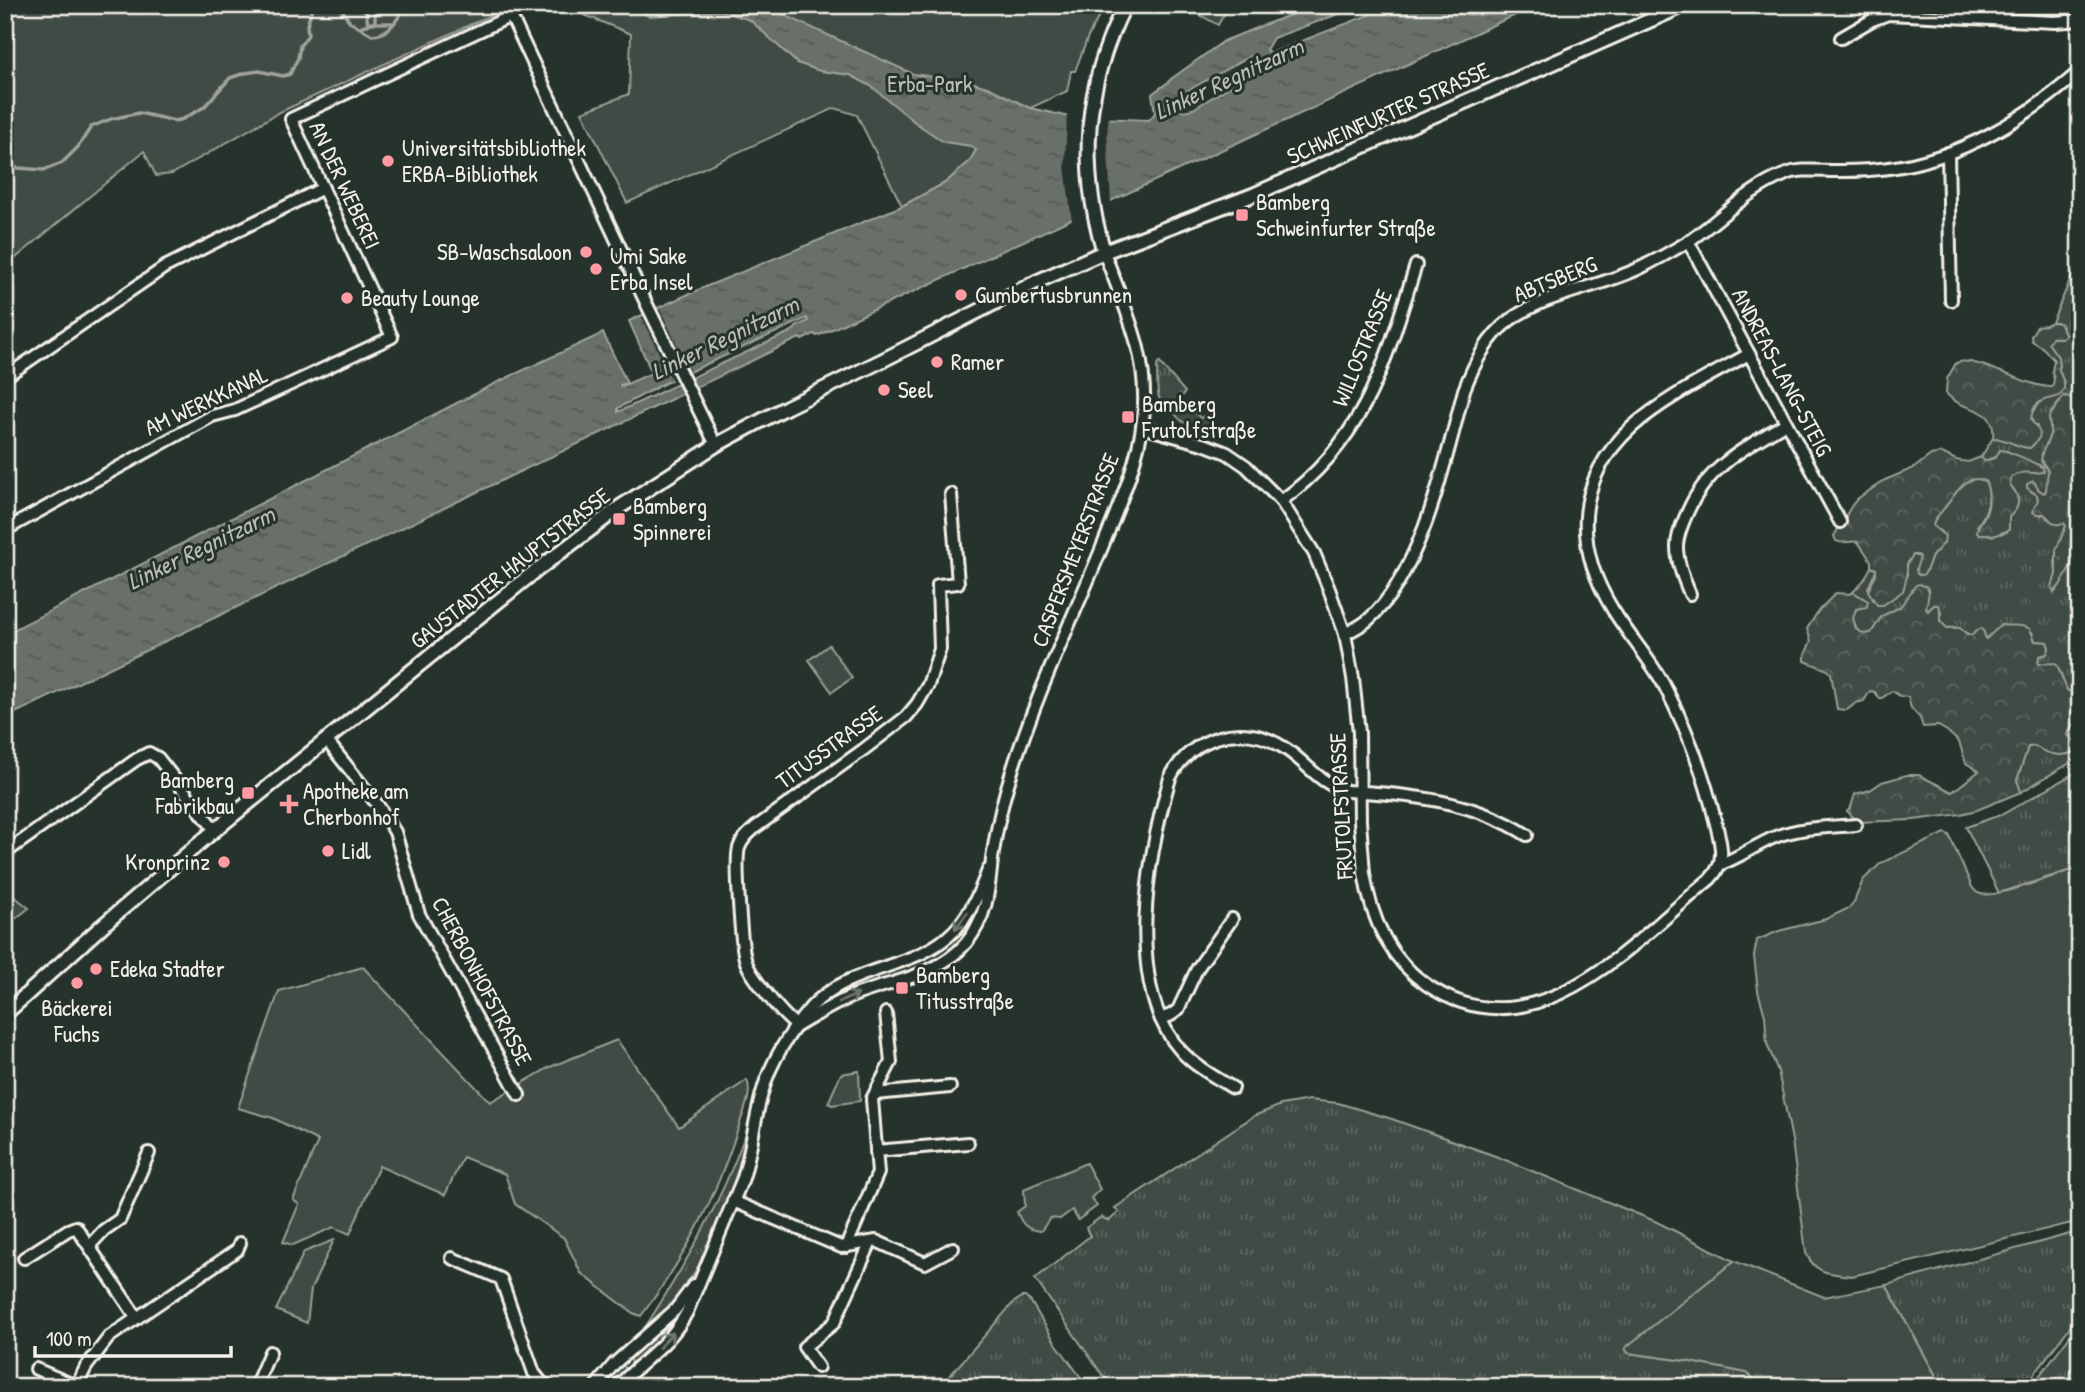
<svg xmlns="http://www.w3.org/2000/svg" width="2085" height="1392" viewBox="0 0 2085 1392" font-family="'Patrick Hand',sans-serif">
<defs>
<pattern id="grass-tufts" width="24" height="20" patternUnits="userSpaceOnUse" patternTransform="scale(1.75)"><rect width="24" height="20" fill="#414b45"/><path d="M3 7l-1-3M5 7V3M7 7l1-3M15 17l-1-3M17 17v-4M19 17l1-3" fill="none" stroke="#5d6560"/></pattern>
<pattern id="forest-crowns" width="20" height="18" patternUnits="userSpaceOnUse" patternTransform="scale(1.75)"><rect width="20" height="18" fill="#414b45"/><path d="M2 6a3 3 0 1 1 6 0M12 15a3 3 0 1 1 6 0" fill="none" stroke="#5d6560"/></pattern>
<pattern id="water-ripples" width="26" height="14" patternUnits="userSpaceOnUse" patternTransform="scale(1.75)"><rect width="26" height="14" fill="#676f68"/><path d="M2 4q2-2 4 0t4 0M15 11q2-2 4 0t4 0" fill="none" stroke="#565a55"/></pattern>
</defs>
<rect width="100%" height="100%" fill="#26332d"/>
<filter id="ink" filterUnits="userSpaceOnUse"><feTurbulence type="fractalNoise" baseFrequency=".0143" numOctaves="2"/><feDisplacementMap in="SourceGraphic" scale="14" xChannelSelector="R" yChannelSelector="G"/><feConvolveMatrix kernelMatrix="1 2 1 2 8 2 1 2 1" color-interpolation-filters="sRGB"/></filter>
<g filter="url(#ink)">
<g fill="url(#grass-tufts)" stroke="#9a9e96" stroke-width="2">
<path d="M2080 258V400L2064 396 2051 413 2049 421 2051 431 2041 461 2048 470V487L2044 493 2039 490 2035 483 2030 491 2037 495 2038 503 2034 508 2041 515 2044 514 2049 520 2059 524 2064 523 2066 526 2055 562 2056 574 2052 588 2056 591 2067 573 2080 540V698C2065 692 2063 684 2059 670L2038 664 2039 656 2045 655 2049 648 2047 642 2035 641 2032 632 2001 625 1989 638 1986 639 1984 633 1977 630 1972 635C1965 634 1961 628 1955 627 1952 626 1950 628 1948 628 1940 626 1940 619 1941 612L1934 605 1928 611 1925 606 1909 596 1900 607 1882 616 1871 633 1864 634 1856 629 1853 618 1856 609 1863 607 1868 602 1853 592 1864 580 1871 567 1876 569V571L1868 588 1873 600 1886 603C1891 598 1900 595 1903 588 1909 577 1903 565 1913 555L1920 557 1919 575 1925 573 1932 556 1940 547 1942 533 1933 526C1934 517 1940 514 1945 507 1955 495 1966 472 1985 481 1993 496 1987 513 1977 526L1982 534H1988L1993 536 2007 532 2009 517C2021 507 2021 497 2010 485L2011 478 2017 473 2042 466 2018 458 2007 451C1998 455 1993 459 1983 461L1981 457 1993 438C2006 438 2018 446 2030 448L2035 443 2037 426 2033 423 2031 415C2038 402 2042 399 2056 397L2064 383 2059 370 2058 357 2048 343 2052 338H2062L2064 330 2057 322H2052Z"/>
<path d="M1159 362 1185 392 1172 411 1168 412C1154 398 1158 384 1157 366Z"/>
<path d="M1188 403 1200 418 1206 415 1210 422V430C1198 430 1183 425 1176 415Z"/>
<polygon points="2078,718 2080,719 2080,744 2067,737"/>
<path d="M2035 746C2050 755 2064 759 2080 749V757L2021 792 2017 780 2028 747Z"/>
<polygon points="2080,770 2080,867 1999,893 1966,827 2003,814"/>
<polygon points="1309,1100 1338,1103 1392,1119 1498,1157 1657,1222 1734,1261 1625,1349 1629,1353 1686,1361 1747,1373 1764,1387 1111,1387 1035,1279 1090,1236 1086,1228 1101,1217 1109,1221 1119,1212 1115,1208 1254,1116 1281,1105"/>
<path d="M744 1138 746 1139 741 1161 730 1193 699 1265 678 1300 648 1329 646 1326C686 1263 718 1208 744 1138Z"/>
<polygon points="2080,1231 2080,1314 2024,1387 1942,1387 1886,1285"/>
<polygon points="1022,1297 1025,1297 1031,1302 1055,1342 1085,1383 1097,1384 1101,1387 940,1387 1013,1303"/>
<polygon points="679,1313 680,1313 668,1335 635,1365 628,1357"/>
<polygon points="2080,1322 2080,1387 2031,1387 2077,1326"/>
<polygon points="621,1363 628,1371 611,1387 600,1387"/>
</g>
<g fill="url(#forest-crowns)" stroke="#9a9e96" stroke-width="2">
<path d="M2052 322 2059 323 2066 335 2062 338H2052L2048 343 2058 357 2059 370 2064 383V390L2059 396C2044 401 2033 399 2031 420 2041 433 2045 434 2030 448 2017 448 2006 438 1993 438 1997 403 1962 414 1946 393L1947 379 1956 363C1974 354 2027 388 2052 387L2054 380 2052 371 2054 360 2043 348 2032 341 2031 336 2037 326 2046 325Z"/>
<path d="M2064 396 2080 400V482C2074 494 2079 502 2076 515 2085 537 2070 574 2054 593L2052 587 2056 574V550L2066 526 2064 523C2052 527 2052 520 2044 514H2036L2033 512C2034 504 2040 503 2037 495L2027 488V484L2033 481 2039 490 2044 493 2046 491 2048 470C2034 453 2046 452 2050 434 2051 429 2049 423 2049 417Z"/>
<path d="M2000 450C2008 450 2035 463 2043 468L2044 471C2031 477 2024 467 2011 478L2010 485C2021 497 2021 507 2009 517V530L1993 536 1988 534H1979L1977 532C1978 525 1981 522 1985 516 1990 506 1990 490 1985 481 1966 472 1955 495 1945 507 1940 514 1934 518 1933 526L1945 536 1944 543 1932 556 1925 573 1922 575 1917 574 1916 569 1920 557 1918 555H1913L1907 564V576L1903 591 1883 605H1877L1868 591 1876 574V569L1871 567V561L1858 542C1850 540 1843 545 1836 541L1834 536 1852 505 1857 499 1885 480 1914 468 1931 455 1942 453 1956 460 1968 462 1981 457 1984 461 1995 458Z"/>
<path d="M1919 584 1927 587 1929 592 1926 609 1928 611 1934 605H1938L1940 608V621L1947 628H1960L1968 635H1972L1981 628 1983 630 1986 639 2001 625C2012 627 2020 623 2030 629L2035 641 2047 642 2049 648 2047 654 2039 656 2038 664 2054 663 2057 665 2067 690 2080 698V719H2076L2067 735 2080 744V749C2064 758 2049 756 2035 746L2028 747 2017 780 2021 792 1977 810 1961 814 1913 820 1858 822 1847 811 1851 807 1855 794 1870 790 1882 782 1907 775H1919L1952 792 1979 771 1966 763 1959 742 1947 731 1938 726 1923 727 1920 718 1911 708 1908 697 1900 696 1892 691 1882 698H1879L1875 692 1870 691 1864 701 1856 703 1847 710 1837 709 1831 673 1828 670 1805 661V655L1811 641 1807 629 1819 610 1836 593 1849 594 1853 592 1868 601 1867 607 1856 609 1853 618 1856 629 1864 634 1871 633 1882 616 1900 607 1916 585Z"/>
</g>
<g fill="#414b45" stroke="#9a9e96" stroke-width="2">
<polygon points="5,5 513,5 280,112 172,174 156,176 144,151 5,267"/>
<polygon points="560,5 1105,5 1088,37 1075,71 1071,71 1067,91 1030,108 976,150 970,161 945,183 902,206 857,115 835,108 627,203 582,112 629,94 631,34"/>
<polygon points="1182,5 1229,5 1218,25"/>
<polygon points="829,645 852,678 832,692 809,660"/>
<path d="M1945 833 1949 835 1972 887C1975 891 1976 893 1981 894 1995 899 2062 873 2080 867V1221L1852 1276C1830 1273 1816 1275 1806 1253L1792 1140 1778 1071 1767 1044 1765 1016 1758 991 1754 956 1757 940 1779 931 1826 919 1849 908 1854 902 1863 880 1881 863Z"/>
<polygon points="5,889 29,908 5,927"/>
<path d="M363 967 490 1102 550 1067 617 1040 679 1127 747 1080C753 1094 743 1112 739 1126 715 1199 687 1255 641 1316L633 1313 581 1273 564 1238 515 1204 505 1174 463 1157 445 1195 379 1166 350 1234 334 1227 293 1245 283 1242 299 1204 293 1200 318 1141 273 1118 238 1108 279 991Z"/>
<polygon points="859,1071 860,1101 832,1105 828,1103 841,1074"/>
<path d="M1086 1163 1100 1189 1091 1198 1097 1206 1078 1220 1072 1210 1060 1219 1050 1218 1041 1231C1027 1230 1022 1225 1017 1212L1025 1206 1024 1189Z"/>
<polygon points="334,1240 311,1289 307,1323 276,1310 304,1252"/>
<polygon points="1734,1261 1824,1297 1886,1285 1942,1387 1764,1387 1747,1373 1686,1361 1628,1353 1625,1348"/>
</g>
<path fill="url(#water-ripples)" stroke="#9fa39b" stroke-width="2" fill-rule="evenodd" d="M624 5H771L784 15 913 74 974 83 990 88 1030 108 1070 117 1149 120 1155 113 1152 94C1159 88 1165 86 1171 79L1224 41 1261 26 1317 5H1367L1360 6 1273 38 1266 50 1271 53 1369 15 1375 10 1371 6 1367 5H1381L1384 7 1390 5H1539L1504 20 817 336 814 334 802 340 800 338 793 341 5 718V634L496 383 603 333 627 383 620 385V387L652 373 629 321 693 292 902 206 945 183 970 161 976 150 971 146 944 142 916 123 871 86 850 75 820 71 797 63 750 20 722 11 649 16ZM1252 55 1260 63 1255 71 1193 109 1183 111 1179 105 1178 96ZM807 318 808 321 796 327 795 329 790 332 618 412V408L663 384Z"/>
<g fill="#26332d">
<polygon points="1067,113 1109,115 1107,132 1111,204 1072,222 1065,166"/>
<polygon points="660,309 691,374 673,383 642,317"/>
</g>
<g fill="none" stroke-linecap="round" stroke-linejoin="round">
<g stroke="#9fa39b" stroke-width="3.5">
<path d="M339 5 350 22 372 35C387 35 395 23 402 12L400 5"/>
<polyline points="354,5 366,11 368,25"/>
<polyline points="375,5 375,23"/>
<polyline points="402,12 411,5"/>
<polyline points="360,27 371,23 393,23"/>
<polyline points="5,167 44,170 62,163 78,147 91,127 111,119 139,113 175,121 183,119 204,107 230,78 245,73 259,71 283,76 290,74 298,58 300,46 308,35 307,25 313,5"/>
</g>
<defs>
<g id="minor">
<polyline points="1841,38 1872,20 1888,14 2055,22 2080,20"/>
<polyline points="1948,153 1951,300"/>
<polyline points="1688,241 1840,522"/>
<polyline points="5,377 165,267 323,188"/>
<path d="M1142 427 1206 445 1227 453 1246 466 1281 501 1314 553 1329 589 1345 634 1353 678 1359 733 1360 821 1364 873C1371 918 1388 958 1427 985 1534 1058 1634 942 1710 879 1728 861 1720 841 1715 820 1704 774 1686 727 1664 685 1650 659 1629 636 1613 610 1574 547 1574 480 1632 427 1666 397 1710 376 1749 354"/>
<path d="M1281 501C1366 440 1386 360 1416 265"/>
<polyline points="5,530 212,416 235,410 392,337 291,119 511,16 649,309 716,445"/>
<path d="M1690 594C1684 580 1677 563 1677 547 1677 535 1683 522 1688 511 1707 467 1746 447 1786 423"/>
<path d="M1345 634C1352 630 1361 626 1368 620 1422 573 1446 458 1464 390 1474 364 1487 337 1510 320 1549 292 1600 288 1642 267 1658 259 1674 250 1689 241 1721 219 1748 189 1784 175 1802 167 1823 172 1842 171 1857 171 1874 170 1889 168 1960 159 2028 117 2080 71"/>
<polyline points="327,741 377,804 395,832 419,914 519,1095"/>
<polyline points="5,853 137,759 149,753 158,758 215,830"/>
<path d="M1721 864C1740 857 1756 845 1775 837 1800 827 1829 827 1856 825"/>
<polyline points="1161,1019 1171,1015 1178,1010 1197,969 1232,919"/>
<path d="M797 1026C815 1016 833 1004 853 996 891 981 938 976 966 943 987 918 989 890 992 859 996 833 1001 806 1009 781 1033 700 1071 623 1103 545 1119 505 1138 463 1143 420 1150 355 1125 310 1104 252"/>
<path d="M797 1026C783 1016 752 978 746 962 741 949 735 861 739 848 742 839 749 833 756 827L863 750 906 717 917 704 928 685 940 649 938 585 958 583 951 494"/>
<path d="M1233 1088C1215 1077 1196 1067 1181 1051 1123 986 1148 854 1170 778 1190 737 1242 721 1281 746 1307 761 1315 782 1347 791 1409 794 1474 801 1527 835"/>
<polyline points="875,1094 950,1087"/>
<polyline points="876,1151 968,1143"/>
<polyline points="733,1201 841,1247 876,1241 925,1263 953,1248"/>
<polyline points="90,1245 104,1230 120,1219 149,1153"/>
<polyline points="846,1247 878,1173 872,1099 891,1062 886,1013"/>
<polyline points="24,1258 68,1230 76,1227 137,1318"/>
<polyline points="452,1258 501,1279 534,1373 542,1383 551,1387"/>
<polyline points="818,1367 804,1347 834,1323 871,1242"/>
<polyline points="36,1369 76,1386"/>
<polyline points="76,1387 86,1367 109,1337 237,1250 240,1243"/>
<polyline points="255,1387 270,1352"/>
<polyline points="595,1387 614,1364 675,1310 694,1285"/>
<path d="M617 1387C641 1361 670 1345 687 1312L743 1178C752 1149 754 1119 763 1090 771 1061 791 1030 811 1007 854 962 914 972 955 930 971 913 980 891 988 870"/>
</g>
<g id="tertiary">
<path d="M1104 252C1078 166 1084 85 1125 5"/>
<polyline points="5,1014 102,926 215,830 533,573 620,507 716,445 787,407 883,360 1036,282 1104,252 1253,195 1685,5"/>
</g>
</defs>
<use href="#minor" stroke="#f4f1e8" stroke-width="16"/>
<use href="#tertiary" stroke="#f4f1e8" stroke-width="18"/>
<use href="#minor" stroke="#26332d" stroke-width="10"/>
<use href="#tertiary" stroke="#26332d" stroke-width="12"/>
</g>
<defs><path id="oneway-shaft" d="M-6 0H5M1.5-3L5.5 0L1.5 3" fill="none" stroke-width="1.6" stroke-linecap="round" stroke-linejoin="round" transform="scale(1.75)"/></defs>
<g stroke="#6e766e">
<use href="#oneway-shaft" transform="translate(961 921) rotate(127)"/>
<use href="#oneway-shaft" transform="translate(849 998) rotate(-22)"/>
<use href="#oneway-shaft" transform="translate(666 1340) rotate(-48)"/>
</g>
</g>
<g fill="#ff9aa2" stroke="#26332d" stroke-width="2.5">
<circle cx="388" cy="161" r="7"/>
<rect x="1235" y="208" width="14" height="14" rx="3.5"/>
<circle cx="586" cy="252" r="7"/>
<circle cx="596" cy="269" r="7"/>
<circle cx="961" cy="295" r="7"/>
<circle cx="347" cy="298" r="7"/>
<circle cx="937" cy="362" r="7"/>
<circle cx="884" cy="390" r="7"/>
<rect x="1121" y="410" width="14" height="14" rx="3.5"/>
<rect x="612" y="512" width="14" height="14" rx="3.5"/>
<rect x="241" y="786" width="14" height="14" rx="3.5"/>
<path d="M285.5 793.5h7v7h7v7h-7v7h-7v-7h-7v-7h7z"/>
<circle cx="328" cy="851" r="7"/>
<circle cx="224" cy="862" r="7"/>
<circle cx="96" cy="969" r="7"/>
<circle cx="77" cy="983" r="7"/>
<rect x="895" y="981" width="14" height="14" rx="3.5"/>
</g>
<g text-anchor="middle" stroke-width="6" stroke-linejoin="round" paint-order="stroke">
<g font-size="23" fill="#bebfb7" stroke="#26332d">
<text x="930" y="92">Erba-Park</text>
</g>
<g font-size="23" fill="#f4f1e8" stroke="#26332d">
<text transform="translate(1388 113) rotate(-24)" y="8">SCHWEINFURTER STRASSE</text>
<text transform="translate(345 185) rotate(65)" y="8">AN DER WEBEREI</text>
<text transform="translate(1555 279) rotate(-22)" y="8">ABTSBERG</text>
<text transform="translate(1362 348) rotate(-68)" y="8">WILLOSTRASSE</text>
<text transform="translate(1782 372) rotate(62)" y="8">ANDREAS-LANG-STEIG</text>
<text transform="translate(206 401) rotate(-25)" y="8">AM WERKKANAL</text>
<text transform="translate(1075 550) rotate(-69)" y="8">CASPERSMEYERSTRASSE</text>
<text transform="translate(510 568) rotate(-38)" y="8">GAUSTADTER HAUPTSTRASSE</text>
<text transform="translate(829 747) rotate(-36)" y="8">TITUSSTRASSE</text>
<text transform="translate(1341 806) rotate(-93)" y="8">FRUTOLFSTRASSE</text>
<text transform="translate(482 981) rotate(62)" y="8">CHERBONHOFSTRASSE</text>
</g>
<g font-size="23" fill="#f4f1e8" stroke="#26332d" text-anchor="start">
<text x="402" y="156">Universitätsbibliothek<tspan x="402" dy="26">ERBA-Bibliothek</tspan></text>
<text x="1256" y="210">Bamberg<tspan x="1256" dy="26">Schweinfurter Straße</tspan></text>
<text x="572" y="260" text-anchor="end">SB-Waschsaloon</text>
<text x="610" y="264">Umi Sake<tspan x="610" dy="26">Erba Insel</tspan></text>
<text x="975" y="303">Gumbertusbrunnen</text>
<text x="361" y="306">Beauty Lounge</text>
<text x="951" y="370">Ramer</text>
<text x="898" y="398">Seel</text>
<text x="1142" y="412">Bamberg<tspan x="1142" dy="26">Frutolfstraße</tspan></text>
<text x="633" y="514">Bamberg<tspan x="633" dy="26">Spinnerei</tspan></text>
<text x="234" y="788" text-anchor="end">Bamberg<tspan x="234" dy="26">Fabrikbau</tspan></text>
<text x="303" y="799">Apotheke am<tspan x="303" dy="26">Cherbonhof</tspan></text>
<text x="342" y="859">Lidl</text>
<text x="210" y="870" text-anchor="end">Kronprinz</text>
<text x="110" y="977">Edeka Stadter</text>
<text x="916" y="983">Bamberg<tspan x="916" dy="26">Titusstraße</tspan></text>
<text x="77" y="1016" text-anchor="middle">Bäckerei<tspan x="77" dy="26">Fuchs</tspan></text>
</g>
<g font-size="24" font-style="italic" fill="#bcbdb5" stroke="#26332d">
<text transform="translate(1229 79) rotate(-25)" y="8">Linker Regnitzarm</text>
<text transform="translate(725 338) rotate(-26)" y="8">Linker Regnitzarm</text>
<text transform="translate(201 548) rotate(-26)" y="8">Linker Regnitzarm</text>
</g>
</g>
<rect width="2085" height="1392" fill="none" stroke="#26332d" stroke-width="28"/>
<rect x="14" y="14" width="2057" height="1364" fill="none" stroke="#f4f1e8" stroke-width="2.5" filter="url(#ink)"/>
<path d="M35 1346v10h196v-10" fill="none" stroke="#f4f1e8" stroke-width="3.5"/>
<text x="46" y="1346" font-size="21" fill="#f4f1e8" stroke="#26332d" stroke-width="5" paint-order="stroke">100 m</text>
</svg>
